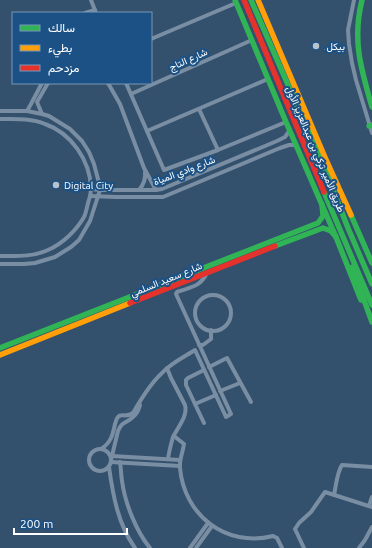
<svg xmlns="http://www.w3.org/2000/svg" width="372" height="548" viewBox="0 0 372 548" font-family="Ubuntu,Vazirmatn,sans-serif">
<rect width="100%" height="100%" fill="#33506d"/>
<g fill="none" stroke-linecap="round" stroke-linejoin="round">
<g stroke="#7a8ea3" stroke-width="4">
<polyline points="91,0 96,13"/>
<polyline points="354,0 348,30 349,44 352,63 356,80 372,133"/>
<polyline points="85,13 95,10"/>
<polyline points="151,39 236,3"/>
<polyline points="108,83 120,104 144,168 156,190"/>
<polyline points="126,83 164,170 218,150 286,122"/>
<polyline points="131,94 252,40"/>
<polyline points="199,109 218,150"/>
<polyline points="0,111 27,111 42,114 49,116 70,129 82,141 89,152 94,164 99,183 100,190 90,221 79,240 71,247 55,257 35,263 24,264 0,264"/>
<polyline points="27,111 31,104 42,83"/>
<polyline points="42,114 37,102 48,83"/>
<path d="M0 119C15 119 31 118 45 124 71 133 90 160 91 188 91 193 90 198 88 203 87 207 86 213 84 217 76 231 62 244 48 250 33 257 17 256 0 256"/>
<polyline points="147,131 268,79"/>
<polyline points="91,189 100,190 156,190 162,189 277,141 285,137 290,130"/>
<path d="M139 190C144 184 146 179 145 172"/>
<polyline points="90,196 116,197 163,197 280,148 289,145 296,145"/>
<circle cx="213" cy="313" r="18"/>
<polyline points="199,345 203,345 211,339 211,330"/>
<polyline points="209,367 227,358 251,402"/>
<path d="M167 368 171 378 185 405C188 416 178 427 173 437 171 444 169 452 168 459"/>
<polyline points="220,391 240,383"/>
<polyline points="195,404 186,385 186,380 188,378 204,370"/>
<polyline points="204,423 195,404 216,395"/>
<path d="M174 436 184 444C183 452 179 460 180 468 184 515 226 548 273 536L277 538 282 548"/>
<circle cx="100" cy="460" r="11"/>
<path d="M101 449C111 443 113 434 115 424 116 422 116 419 118 417 121 413 126 418 133 413 141 399 150 384 162 373 171 363 184 357 195 350L226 417 231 414 176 294 177 292C191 287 200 287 207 273"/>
<polyline points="112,456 180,460"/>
<path d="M111 460 118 431C122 421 127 423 133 417 137 414 139 409 140 405"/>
<polyline points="111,462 180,466"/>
<path d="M120 462C121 468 121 475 122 481 125 503 136 531 150 548"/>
<path d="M109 467C113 496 118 524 135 548"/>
<path d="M334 495C336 486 337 472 342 465L372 467"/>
<polyline points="369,506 372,497"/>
<polyline points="190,548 208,523"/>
<polyline points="196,548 212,526"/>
<polyline points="304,548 295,529 299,523 311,512 325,492 372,507"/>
<polyline points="359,548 365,540 372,527"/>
</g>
<g stroke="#30b455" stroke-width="5.5">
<polyline points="235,0 286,122 336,237 361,300"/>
<polyline points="251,0 326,172 348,228 372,284"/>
<path d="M362 0C352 40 361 69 372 107"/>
<polyline points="369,126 372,125"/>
<polyline points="324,192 372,305"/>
<polyline points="351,215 372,263"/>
<polyline points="275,246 323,228 331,231 336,237"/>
<polyline points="352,267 372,322"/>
<polyline points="0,348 318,223 323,216 322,204"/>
</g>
<g stroke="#ff9f0a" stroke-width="5.5">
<polyline points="258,0 327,162 351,215"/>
<polyline points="0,355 130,303"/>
</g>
<g stroke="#e5322d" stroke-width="5.5">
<polyline points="244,0 324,192"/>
<polyline points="130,303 275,246"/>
</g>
</g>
<g fill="#b8c2cc" stroke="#1b5185" stroke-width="1.5">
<circle cx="316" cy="46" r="4"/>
<circle cx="56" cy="185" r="4"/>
</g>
<g text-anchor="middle" stroke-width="4" stroke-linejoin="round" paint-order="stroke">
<g font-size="10" fill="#fff" stroke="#1b5185" text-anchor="start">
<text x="324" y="50">.بيكل</text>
<text x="64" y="189">Digital City</text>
</g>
<g font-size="10" fill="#fff" stroke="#1b5185">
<text transform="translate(188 59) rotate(-24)" y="4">شارع التاج</text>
<text transform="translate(316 149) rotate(67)" y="4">طريق الأمير تركي بن عبدالعزيز الأول</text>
<text transform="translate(184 170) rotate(-21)" y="4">شارع وادي المياة</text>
<text transform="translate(166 279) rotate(-22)" y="4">شارع سعيد السلمي</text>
</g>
</g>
<rect x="12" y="12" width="140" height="72" fill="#1b5185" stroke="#7697b6"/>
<rect x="20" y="25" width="20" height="6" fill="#30b455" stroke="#7697b6"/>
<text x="48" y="32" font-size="12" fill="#ffffff">سالك</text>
<rect x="20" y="45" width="20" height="6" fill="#ff9f0a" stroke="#7697b6"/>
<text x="48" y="52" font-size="12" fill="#ffffff">بطيء</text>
<rect x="20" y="65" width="20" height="6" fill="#e5322d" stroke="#7697b6"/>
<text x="48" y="72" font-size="12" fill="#ffffff">مزدحم</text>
<path d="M14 528v6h113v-6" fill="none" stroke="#ffffff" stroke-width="2"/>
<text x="20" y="528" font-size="12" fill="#ffffff" stroke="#1b5185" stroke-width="3" paint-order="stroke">200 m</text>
</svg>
